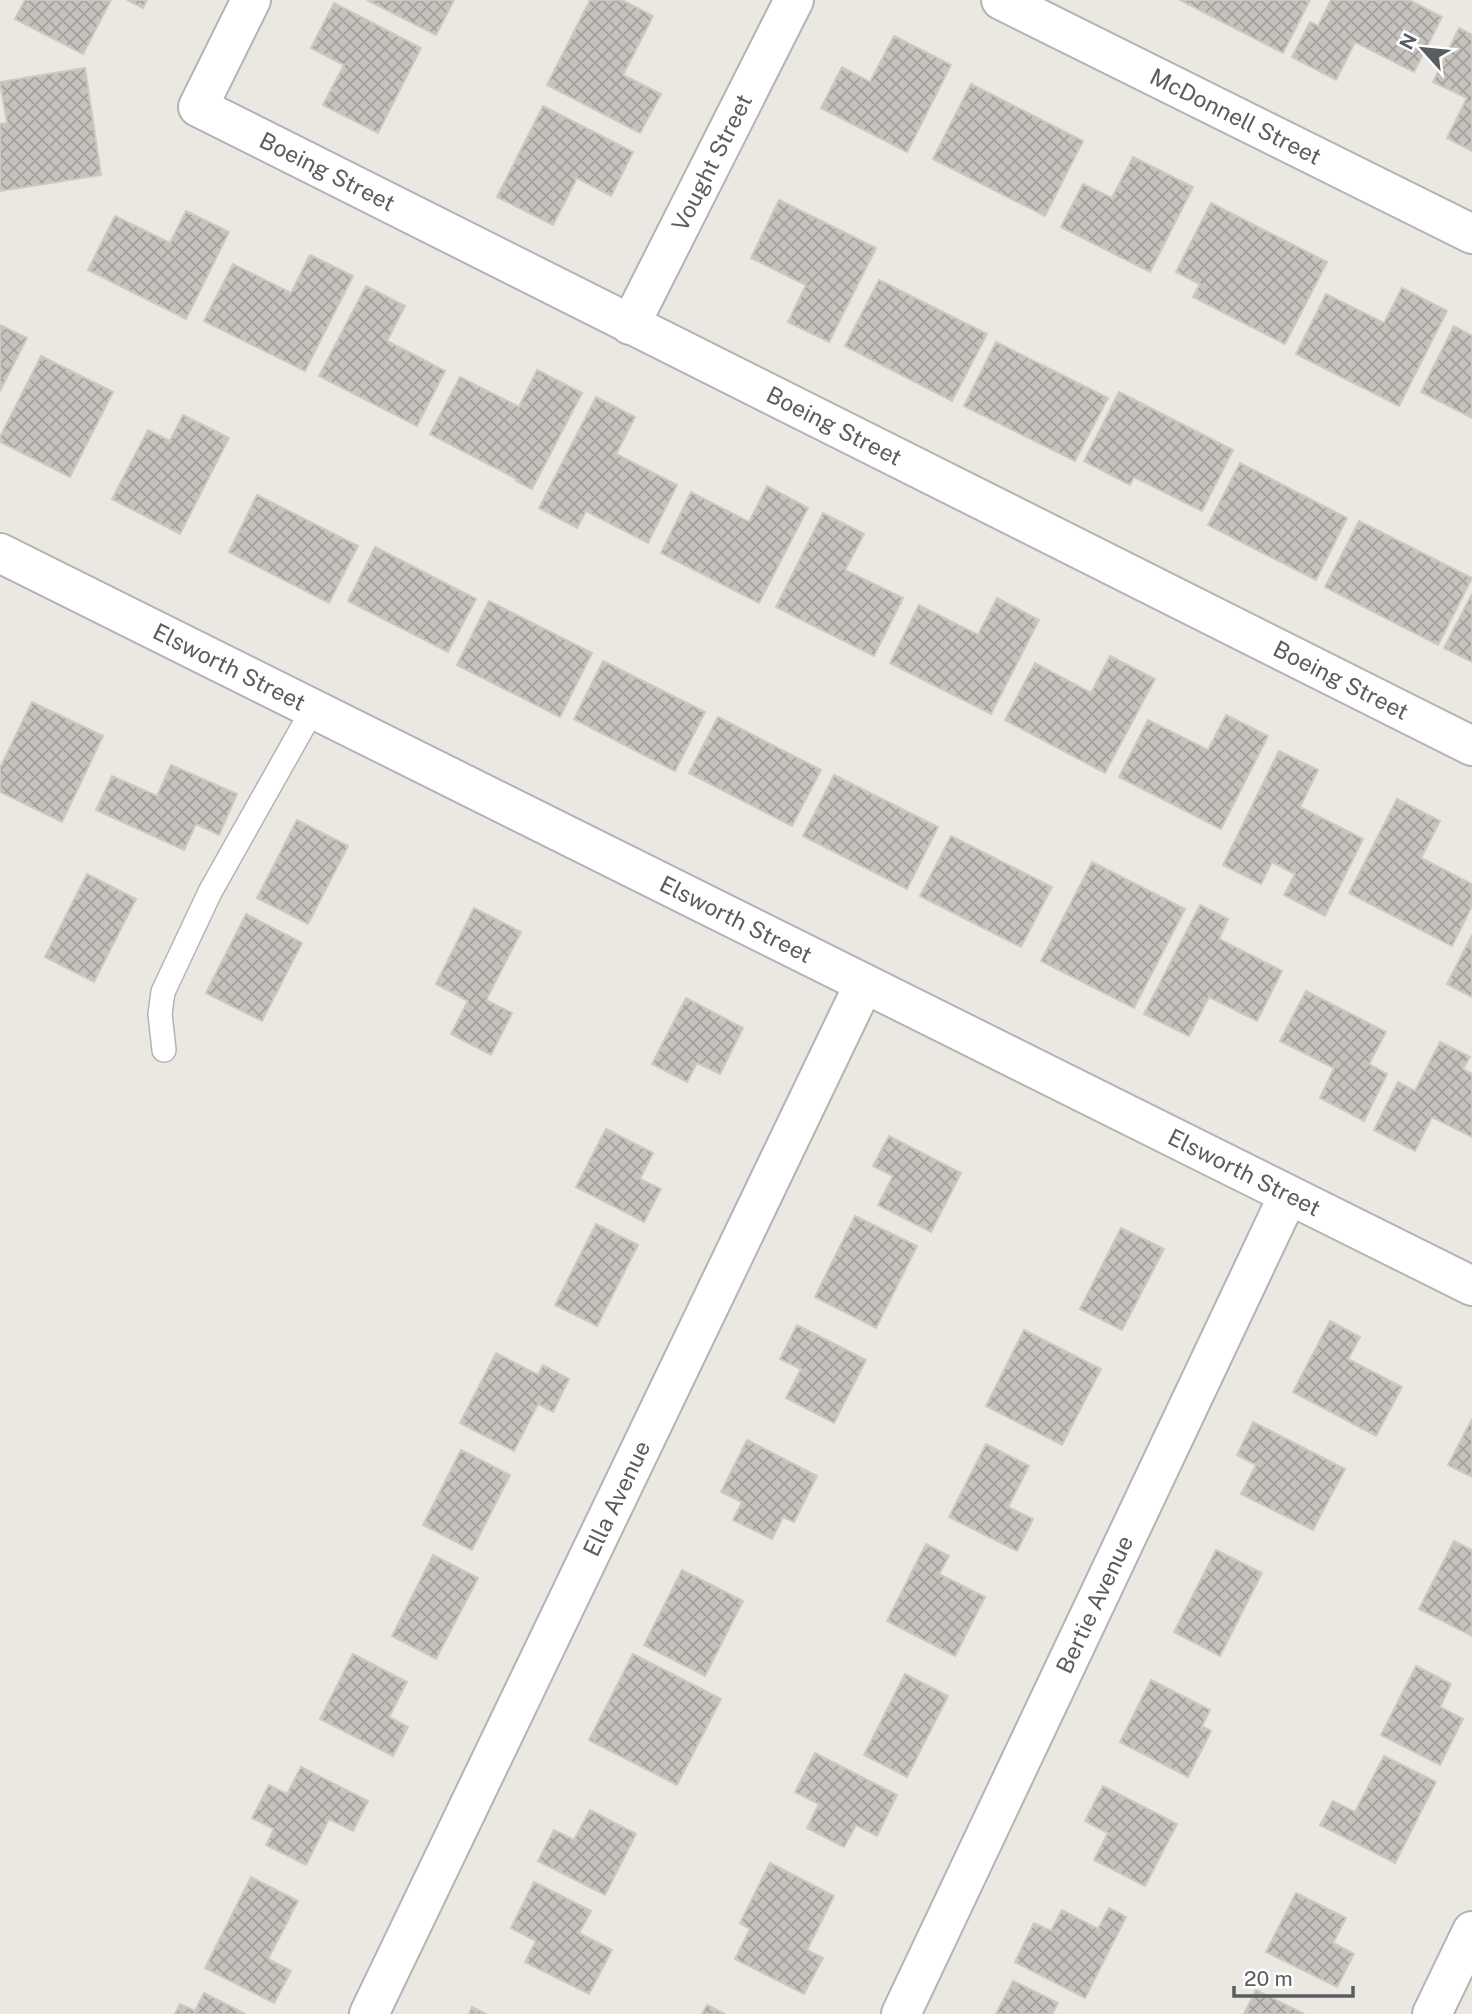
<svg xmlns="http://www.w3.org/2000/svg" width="1472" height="2014" viewBox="0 0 1472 2014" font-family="'Public Sans',sans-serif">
<defs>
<pattern id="building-cross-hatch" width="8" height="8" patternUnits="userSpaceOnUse" patternTransform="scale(1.75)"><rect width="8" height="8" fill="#c6c2bd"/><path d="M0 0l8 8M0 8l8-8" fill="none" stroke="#a4a19d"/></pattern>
</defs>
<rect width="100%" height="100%" fill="#ebe7e1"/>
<g fill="url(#building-cross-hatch)" stroke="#cfc8c0" stroke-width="2">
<polygon points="25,0 111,0 83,54 15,19"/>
<polygon points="127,0 147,0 143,8"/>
<polygon points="367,0 454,0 436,35"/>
<polygon points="590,0 622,0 653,16 623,75 661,94 640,133 547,85"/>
<polygon points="1180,0 1310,0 1283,53"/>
<polygon points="1331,0 1409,0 1442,17 1414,72 1355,42 1336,80 1292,57 1310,22 1318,26"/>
<polygon points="334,3 421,48 378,133 323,105 344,65 311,48"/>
<polygon points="1459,28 1472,35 1472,151 1447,138 1467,98 1433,82"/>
<polygon points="894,36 951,65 907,152 821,108 842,67 870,82"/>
<polygon points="85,68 101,175 0,191 0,124 7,123 0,82"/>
<polygon points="971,84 1083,141 1045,216 933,159"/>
<polygon points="543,106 633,152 611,196 577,178 553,225 497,197"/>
<polygon points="1133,157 1193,187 1150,272 1061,227 1083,184 1112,198"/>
<polygon points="779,200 876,248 829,342 788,322 806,285 751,258"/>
<polygon points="1211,203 1327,262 1285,344 1193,297 1200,284 1176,272"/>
<polygon points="186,211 229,232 186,319 88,270 115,216 170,243"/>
<polygon points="310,255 353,276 305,371 204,321 233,264 291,293"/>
<polygon points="879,280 987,334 952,401 845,346"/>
<polygon points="366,286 405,306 387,341 445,371 417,426 319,376"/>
<polygon points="1402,288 1447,311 1399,406 1296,354 1326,294 1384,323"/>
<polygon points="0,325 27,338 0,391"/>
<polygon points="1454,326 1472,336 1472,418 1421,392"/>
<polygon points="996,342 1108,398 1075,461 964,406"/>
<polygon points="41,356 113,392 70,477 0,442 0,437"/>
<polygon points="537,370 582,393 532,489 516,481 517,479 430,434 460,377 519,407"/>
<polygon points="1119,392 1233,450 1202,511 1134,477 1130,485 1084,461"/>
<polygon points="596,397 635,417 616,454 677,485 648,543 586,511 577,528 539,508"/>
<polygon points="183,415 229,438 180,534 112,499 148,430 170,441"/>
<polygon points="1240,463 1347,518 1316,580 1208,525"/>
<polygon points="767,486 808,508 759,603 661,553 691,492 749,522"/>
<polygon points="257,495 358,546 329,603 229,552"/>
<polygon points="823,513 864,534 845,570 903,598 874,656 776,607"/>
<polygon points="1359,521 1472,578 1438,645 1325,587"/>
<polygon points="375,547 476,599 448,652 348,601"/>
<polygon points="1472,594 1472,662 1444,648"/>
<polygon points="997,598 1039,620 991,714 890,663 919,605 978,635"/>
<polygon points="489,601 592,653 560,717 457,665"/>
<polygon points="1110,656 1155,679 1105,773 1005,720 1035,663 1091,693"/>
<polygon points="603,661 705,712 675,771 574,719"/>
<polygon points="32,702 103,736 62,822 0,792 0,768"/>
<polygon points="1226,715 1268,736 1221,829 1119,777 1148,720 1208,750"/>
<polygon points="718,717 821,770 792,826 689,773"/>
<polygon points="1279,751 1318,770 1300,807 1363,839 1325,916 1284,895 1295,874 1272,862 1261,884 1223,865"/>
<polygon points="171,765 237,794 219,835 196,824 184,850 96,810 112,776 157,796"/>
<polygon points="834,775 938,827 907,889 803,836"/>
<polygon points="1397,799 1440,821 1421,858 1472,884 1472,906 1452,946 1349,893"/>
<polygon points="297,820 348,846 308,924 257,898"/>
<polygon points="951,836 1052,887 1021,947 920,896"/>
<polygon points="1092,862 1185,909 1134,1008 1041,961"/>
<polygon points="87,874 136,899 94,982 45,957"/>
<polygon points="1200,905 1228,919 1219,939 1282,971 1257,1021 1209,997 1189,1036 1144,1014"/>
<polygon points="474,908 521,932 486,1000 512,1013 491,1055 451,1034 468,1001 436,984"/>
<polygon points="246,914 302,943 262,1021 206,993"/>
<polygon points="1472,935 1472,997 1447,984"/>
<polygon points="1306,991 1386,1032 1369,1064 1387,1074 1364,1121 1320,1098 1334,1068 1280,1041"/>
<polygon points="686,998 743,1028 720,1074 697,1063 687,1082 652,1064"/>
<polygon points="1440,1042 1470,1057 1463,1069 1472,1074 1472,1137 1432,1117 1415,1151 1374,1130 1398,1082 1415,1091"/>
<polygon points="606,1129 653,1153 640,1179 661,1189 644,1222 576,1187"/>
<polygon points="889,1136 961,1173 931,1232 878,1205 893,1176 873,1166"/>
<polygon points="855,1216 917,1246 876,1328 815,1297"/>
<polygon points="596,1224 638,1245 597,1326 555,1305"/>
<polygon points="1121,1228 1164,1249 1122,1330 1080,1309"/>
<polygon points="1330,1321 1360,1337 1348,1359 1402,1387 1376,1436 1293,1392"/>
<polygon points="797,1325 866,1360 834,1423 786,1398 801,1369 780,1359"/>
<polygon points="1024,1330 1101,1369 1062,1445 986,1406"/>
<polygon points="496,1353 538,1375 543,1365 569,1379 553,1412 538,1404 514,1451 460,1423"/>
<polygon points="1472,1419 1472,1477 1448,1465"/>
<polygon points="1253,1422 1345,1469 1313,1530 1241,1494 1256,1465 1237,1455"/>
<polygon points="747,1440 817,1476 794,1522 783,1517 772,1539 733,1520 742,1502 721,1492"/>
<polygon points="986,1444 1029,1466 1008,1507 1033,1519 1017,1551 949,1517"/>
<polygon points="461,1450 510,1475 472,1550 423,1525"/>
<polygon points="1454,1541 1472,1550 1472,1636 1419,1609"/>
<polygon points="926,1544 949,1556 939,1574 985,1597 955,1656 887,1621"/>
<polygon points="1216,1550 1262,1573 1220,1656 1174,1632"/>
<polygon points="433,1555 478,1578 436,1659 392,1636"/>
<polygon points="682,1570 743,1601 705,1676 644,1645"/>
<polygon points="353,1654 407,1682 389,1717 408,1727 393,1756 320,1719"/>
<polygon points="633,1654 721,1699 677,1785 589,1740"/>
<polygon points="1416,1666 1451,1684 1440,1707 1463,1719 1440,1765 1381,1735"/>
<polygon points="905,1674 948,1696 907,1777 864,1755"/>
<polygon points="1151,1680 1210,1710 1202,1726 1211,1731 1188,1777 1120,1742"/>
<polygon points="815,1753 897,1795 877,1836 856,1825 844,1847 807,1828 819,1804 795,1792"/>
<polygon points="1384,1756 1436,1782 1395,1863 1320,1825 1333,1801 1355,1812"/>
<polygon points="301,1767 368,1801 353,1831 329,1819 306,1865 266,1845 274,1829 252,1818 269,1785 287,1794"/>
<polygon points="1103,1786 1177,1824 1145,1886 1094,1860 1108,1833 1085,1821"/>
<polygon points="590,1810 636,1834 605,1895 538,1861 554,1830 574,1840"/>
<polygon points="770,1863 834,1896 807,1950 823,1958 804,1994 735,1959 750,1929 740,1923"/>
<polygon points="251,1877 298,1901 268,1959 291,1971 274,2003 205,1968"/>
<polygon points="534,1882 591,1911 579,1933 612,1950 589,1994 525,1962 536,1941 511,1928"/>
<polygon points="1296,1893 1346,1918 1333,1943 1354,1954 1337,1987 1266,1952"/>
<polygon points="1109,1908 1126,1917 1085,1998 1015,1962 1034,1923 1051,1931 1062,1910 1098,1929"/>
<polygon points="1013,1981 1058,2003 1052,2014 996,2014"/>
<polygon points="1256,1990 1304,2014 1244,2014"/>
<polygon points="204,1993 245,2014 175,2014 180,2004 195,2011"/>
<polygon points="707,2005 725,2014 702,2014"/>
<polygon points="472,2007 486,2014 469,2014"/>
</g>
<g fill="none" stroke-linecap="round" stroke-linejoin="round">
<defs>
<polyline id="service" points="164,1050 160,1014 163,992 210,892 313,709"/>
<g id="minor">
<path id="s1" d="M251 0 198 107 1472 746"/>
<path id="s2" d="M1001 0 1472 234"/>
<path id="s3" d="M630 325 794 0"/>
<path id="s4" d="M369 2014 864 984"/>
<path id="s5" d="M901 2014 1288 1196"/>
</g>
<g id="tertiary">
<path id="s6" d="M0 553 1472 1286"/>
<polyline points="1432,2014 1472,1931"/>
</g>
</defs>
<use href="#service" stroke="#b1b4b7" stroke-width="26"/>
<use href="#minor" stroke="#b1b4b7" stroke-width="42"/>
<use href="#tertiary" stroke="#b1b4b7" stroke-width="42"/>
<use href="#service" stroke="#fff" stroke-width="23"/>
<use href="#minor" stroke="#fff" stroke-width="38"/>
<use href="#tertiary" stroke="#fff" stroke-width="38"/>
</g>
<g text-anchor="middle" stroke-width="5" stroke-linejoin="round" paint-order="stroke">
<g font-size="23" fill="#595d60" stroke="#fff">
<text dy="8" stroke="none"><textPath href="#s2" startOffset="262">McDonnell Street</textPath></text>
<text dy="8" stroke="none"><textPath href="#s3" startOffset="182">Vought Street</textPath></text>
<text dy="8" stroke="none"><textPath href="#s1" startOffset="264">Boeing Street</textPath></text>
<text dy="8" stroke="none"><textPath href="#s1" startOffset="831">Boeing Street</textPath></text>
<text dy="8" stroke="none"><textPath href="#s6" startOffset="256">Elsworth Street</textPath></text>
<text dy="8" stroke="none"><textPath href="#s1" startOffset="1398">Boeing Street</textPath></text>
<text dy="8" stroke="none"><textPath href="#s6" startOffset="822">Elsworth Street</textPath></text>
<text dy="8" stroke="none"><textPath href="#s6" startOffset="1390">Elsworth Street</textPath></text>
<text dy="8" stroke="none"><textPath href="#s4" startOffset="572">Ella Avenue</textPath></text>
<text dy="8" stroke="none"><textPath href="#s5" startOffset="453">Bertie Avenue</textPath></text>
</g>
</g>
<g transform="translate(1423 49) rotate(297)" stroke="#ffffff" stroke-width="5" paint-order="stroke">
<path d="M0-5L12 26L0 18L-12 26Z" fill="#595d60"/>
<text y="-10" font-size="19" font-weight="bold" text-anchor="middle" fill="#595d60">N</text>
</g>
<path d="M1234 1986v10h119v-10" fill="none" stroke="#595d60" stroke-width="3.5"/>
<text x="1244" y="1986" font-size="21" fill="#595d60" stroke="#ffffff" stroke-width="5" paint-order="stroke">20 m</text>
</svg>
